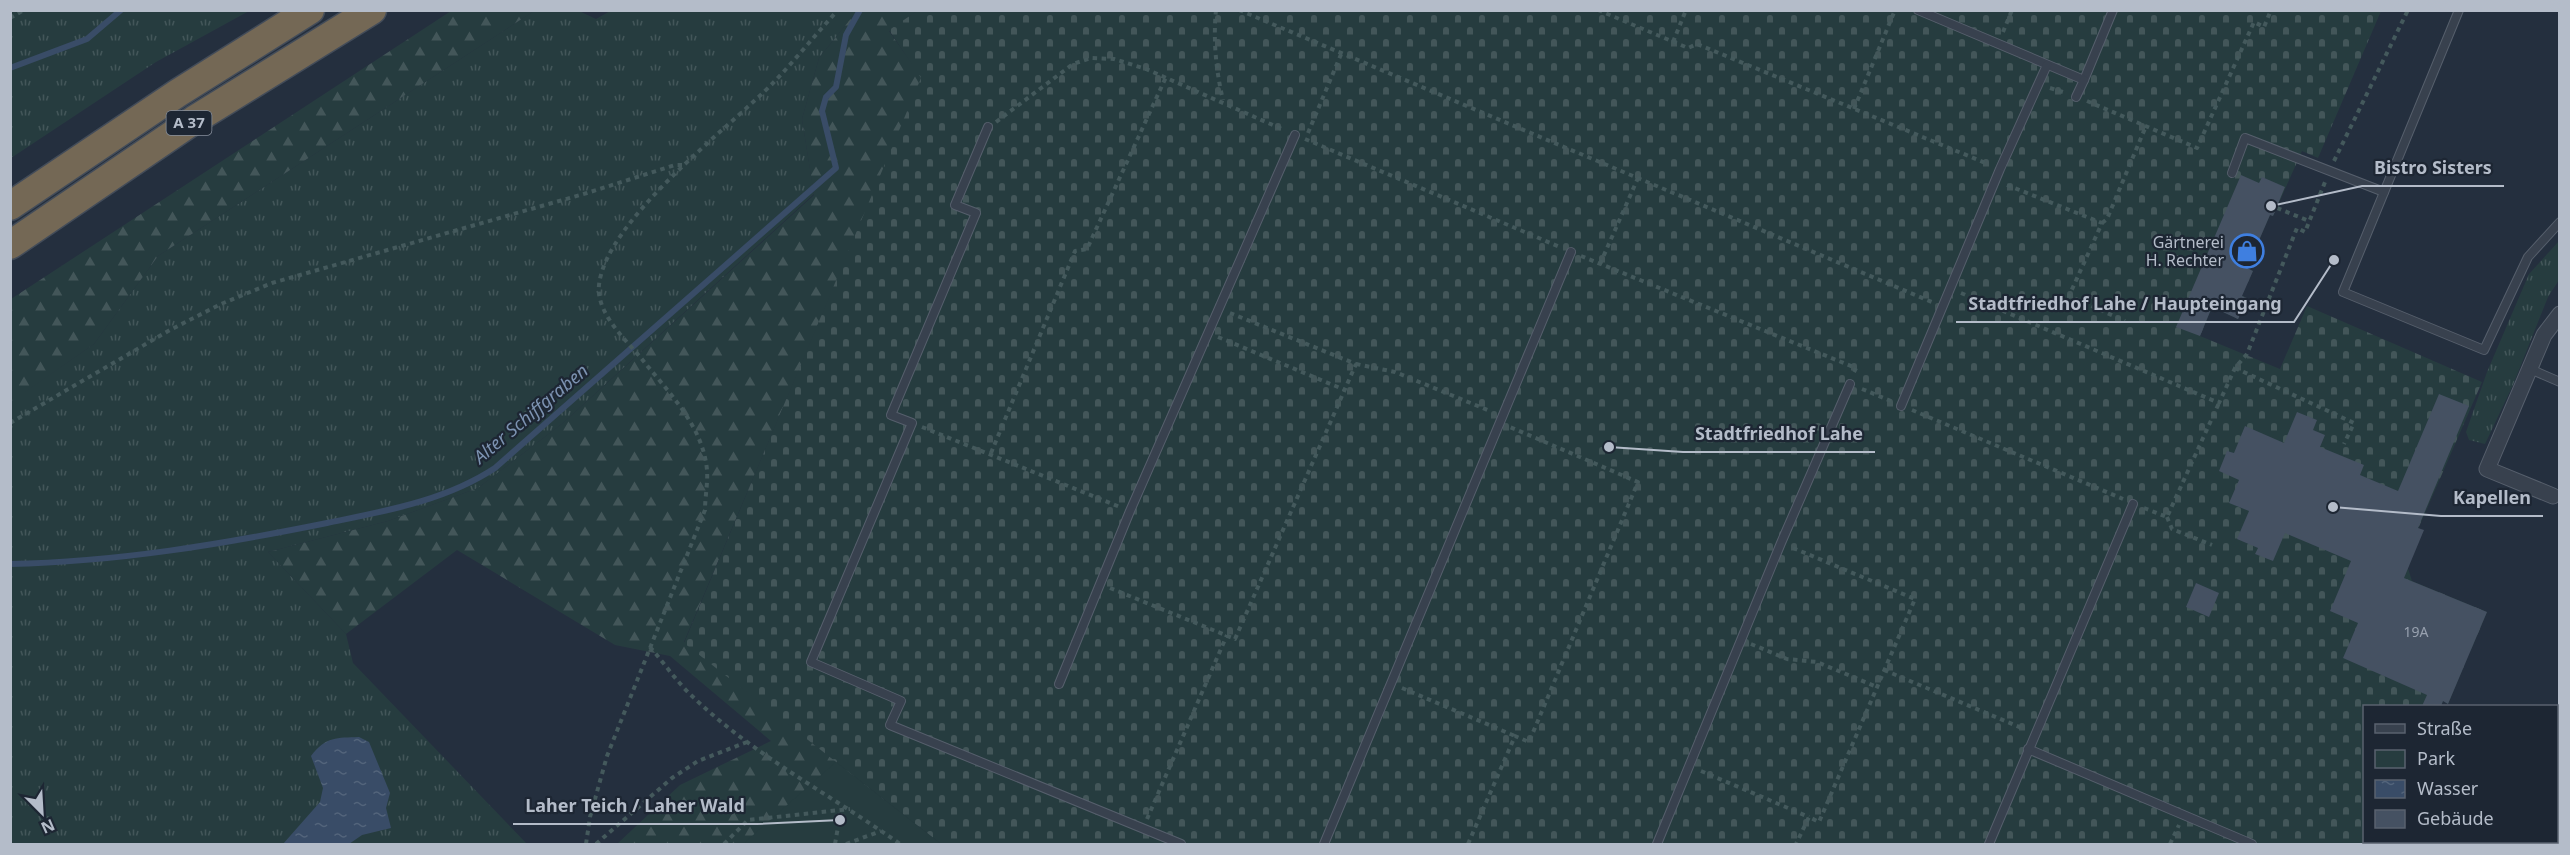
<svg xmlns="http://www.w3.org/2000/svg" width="2570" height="855" viewBox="0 0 2570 855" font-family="'Noto Sans',sans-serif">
<defs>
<pattern id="grass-tufts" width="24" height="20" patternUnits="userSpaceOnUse" patternTransform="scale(1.5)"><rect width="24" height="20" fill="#263c3f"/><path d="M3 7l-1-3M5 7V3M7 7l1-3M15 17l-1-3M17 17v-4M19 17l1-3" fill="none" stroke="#435659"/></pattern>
<pattern id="forest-firs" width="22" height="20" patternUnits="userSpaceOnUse" patternTransform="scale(1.5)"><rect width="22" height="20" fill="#263c3f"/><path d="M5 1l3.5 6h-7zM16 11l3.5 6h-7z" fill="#435659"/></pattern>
<pattern id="cemetery-stones" width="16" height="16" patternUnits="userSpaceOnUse" patternTransform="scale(1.5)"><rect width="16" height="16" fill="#263c3f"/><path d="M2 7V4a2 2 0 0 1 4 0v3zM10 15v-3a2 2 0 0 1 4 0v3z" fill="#435659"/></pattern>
<pattern id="water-ripples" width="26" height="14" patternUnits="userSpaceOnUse" patternTransform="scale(1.5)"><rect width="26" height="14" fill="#394c67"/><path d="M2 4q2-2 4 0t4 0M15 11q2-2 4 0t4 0" fill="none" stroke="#53647b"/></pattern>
</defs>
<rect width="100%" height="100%" fill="#242f3e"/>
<g fill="url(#grass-tufts)">
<polygon points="612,10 857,11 819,58 802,119 814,194 563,423 478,488 388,521 268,552 346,634 353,663 527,844 11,844 10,402 94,344 158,256 534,11 579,11 596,19"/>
<polygon points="10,11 11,10 249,11 156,62 11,158"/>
<polygon points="2559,241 2559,280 2548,297 2513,385 2485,444 2469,440 2466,432 2487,372 2529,274"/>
</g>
<g fill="url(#forest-firs)">
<polygon points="451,11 534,11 158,256 94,344 11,402 11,299"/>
<polygon points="857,11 917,11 889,31 922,78 684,642 941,844 617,844 680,785 771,741 670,656 615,645 457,550 346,634 268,552 388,521 478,488 563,423 814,195 802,119 819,58"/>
</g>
<polygon fill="url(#cemetery-stones)" points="917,11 2381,11 2318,158 2302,151 2273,216 2270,215 2247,268 2253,271 2248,282 2234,292 2247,298 2238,319 2212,307 2200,336 2280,369 2307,306 2482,382 2405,559 2412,581 2487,612 2471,650 2465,648 2459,664 2464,666 2448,704 2443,701 2441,706 2364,706 2364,842 2389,842 2388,844 941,844 684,643 921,78 889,30"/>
<polygon fill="#263c3f" points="836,762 941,844 743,844"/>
<path fill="url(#water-ripples)" d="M359 737 369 742 390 793 386 808 391 828 362 835 349 844H283L320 802 323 788 311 756C326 736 337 738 359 737Z"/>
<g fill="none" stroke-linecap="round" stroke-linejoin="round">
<g stroke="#394c67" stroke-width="6">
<polyline points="10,68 87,39 121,10"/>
<path d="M10 564C117 562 223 544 327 523 385 511 445 501 495 468L836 168 822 111 826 97 836 87 846 35 860 10"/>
</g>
</g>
<g fill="#455162">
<polygon points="2241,175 2259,183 2262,177 2285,187 2273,216 2270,215 2247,268 2253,271 2242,296 2247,298 2238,319 2212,307 2200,336 2176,327"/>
<polygon points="2439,394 2469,406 2418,528 2424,530 2404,578 2487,612 2448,704 2443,701 2441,706 2422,706 2427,695 2343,658 2358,623 2330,611 2351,561 2285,533 2273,561 2255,554 2258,548 2237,539 2249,511 2229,503 2239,480 2219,471 2227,451 2234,453 2245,426 2284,443 2297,412 2317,420 2313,430 2325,435 2320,447 2364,465 2360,475 2398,491"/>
<polygon points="2196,583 2219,593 2209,617 2186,607"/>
</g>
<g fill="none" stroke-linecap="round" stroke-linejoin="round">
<defs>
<g id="service">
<polyline points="1918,10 2084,80 2113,10"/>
<polyline points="2459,10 2343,292 2484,350 2528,257 2560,222"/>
<polyline points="2076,97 2084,80"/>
<polyline points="988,127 955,205 976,213 891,415 912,423 811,662 901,701 890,725 1181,844"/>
<polyline points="2232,173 2245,138 2384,192"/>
<polyline points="2530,369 2560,382"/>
<polyline points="1901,406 2000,169 2047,65"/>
<polyline points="1059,684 1130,511 1295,135"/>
<polyline points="2028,749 2252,844"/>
<polyline points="1324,844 1571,252"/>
<polyline points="1657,844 1781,543 1850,384"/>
<polyline points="1989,844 2133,504"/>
</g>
<polyline id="minor" points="2553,496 2487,469 2544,335 2560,314"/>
<g id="motorway">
<polyline points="10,206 178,93 310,10"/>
<polyline points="10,245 194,120 372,10"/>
</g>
</defs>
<use href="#service" stroke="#565f6c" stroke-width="10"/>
<use href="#minor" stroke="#565f6c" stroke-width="17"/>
<use href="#motorway" stroke="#434c59" stroke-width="31"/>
<g stroke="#44595c" stroke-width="4" stroke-dasharray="4.5 4.5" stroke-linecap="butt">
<path d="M1216 10C1213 40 1216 71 1223 100"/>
<polyline points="1239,10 1932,302"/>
<polyline points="1598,10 1688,48 1697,44 1988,164"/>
<polyline points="10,18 24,10"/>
<polyline points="2003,32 2012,10"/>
<polyline points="1673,42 1686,10"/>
<polyline points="2050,88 2066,93"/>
<polyline points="2087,101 2197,148 2254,22 2264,27 2271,10"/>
<polyline points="1854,109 1895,10"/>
<polyline points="996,122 1073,64 1091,58 1114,59 1146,69 1284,130"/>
<polyline points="1308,133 1342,52"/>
<polyline points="1305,139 1560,247"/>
<polyline points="2334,161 2408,10"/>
<polyline points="2007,185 2102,223 2069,296 2125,321"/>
<polyline points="2277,208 2309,221"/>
<polyline points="2102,223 2107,219 2146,126"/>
<polyline points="1581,256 1856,368 1854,372"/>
<polyline points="1600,264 1638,178"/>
<polyline points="1961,293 2219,403 2235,368 2247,354 2297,228 2305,232 2325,182"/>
<polyline points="1218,337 1345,390"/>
<polyline points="1356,364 1395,372 1490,411"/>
<polyline points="2235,368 2354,423 2344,444"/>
<polyline points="1862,389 1891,401"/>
<polyline points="1912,410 2123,499"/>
<polyline points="10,423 170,330 221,304 272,283 587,193 675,165 682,165"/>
<polyline points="922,427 1120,507"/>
<polyline points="991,453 1075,251 1087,249 1166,77"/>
<polyline points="2144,508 2167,517 2219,403"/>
<polyline points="2167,517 2172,529 2212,545"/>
<polyline points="1793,548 1915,599 1819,822 1809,817 1796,844"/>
<polyline points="1110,588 1235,639 1356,364 1230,313"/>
<polyline points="1751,644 1787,659 1817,662 1877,687"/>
<path d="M650 647C664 663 677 682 692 696 753 755 831 795 900 844"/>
<polyline points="1884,670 2024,729"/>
<polyline points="1402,688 1515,736"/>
<polyline points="1701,771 1809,817"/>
<polyline points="1147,819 1227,635"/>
<path d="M586 844 590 817 607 756 705 510C705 497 708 483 707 470 703 425 667 391 641 358 625 339 596 313 599 285 606 220 728 129 774 82 796 59 816 34 838 10"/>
<polyline points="596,844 672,778 698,761 747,742"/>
<polyline points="724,844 748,820 850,809"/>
<polyline points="835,844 841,810"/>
<polyline points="846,844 881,831"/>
<polyline points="1468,844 1515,736 1529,742 1638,482 1510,427"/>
<polyline points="2170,844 2179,825"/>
</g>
<use href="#service" stroke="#38414e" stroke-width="8"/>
<use href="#minor" stroke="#38414e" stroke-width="15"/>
<use href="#motorway" stroke="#746855" stroke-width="28"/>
</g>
<defs>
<symbol id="shop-ring" viewBox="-11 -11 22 22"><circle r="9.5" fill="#1d2633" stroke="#3f7fe0" stroke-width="1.5"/><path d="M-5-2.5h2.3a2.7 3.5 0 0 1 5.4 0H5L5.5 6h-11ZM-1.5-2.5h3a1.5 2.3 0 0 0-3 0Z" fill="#3f7fe0"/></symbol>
</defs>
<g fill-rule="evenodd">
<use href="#shop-ring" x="2228" y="232" width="38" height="38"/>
</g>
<g text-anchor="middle" stroke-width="4.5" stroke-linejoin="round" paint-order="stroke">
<g font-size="14" fill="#98a1af">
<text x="2416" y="637">19A</text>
</g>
<rect fill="#1d2633" stroke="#878f9c" stroke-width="1.5" x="166.5" y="111" width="45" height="24" rx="4.5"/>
<g font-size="15" font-weight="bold" fill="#b4bcc9">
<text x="189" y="128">A 37</text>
</g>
<g font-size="16" fill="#b4bcc9" stroke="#1d2633" text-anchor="end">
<text x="2224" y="248">Gärtnerei<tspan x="2224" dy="18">H. Rechter</tspan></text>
</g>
<g font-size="18" font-style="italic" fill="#7c92b1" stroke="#1d2633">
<text transform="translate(531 414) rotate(-40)" y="6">Alter Schiffgraben</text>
</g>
</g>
<path fill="none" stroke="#b4bcc9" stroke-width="2" d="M2271 206L2362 186H2504M2334 260L2294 322H1956M1609 447L1683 452H1875M2333 507L2441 516H2543M840 820L757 824H513"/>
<g fill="#b4bcc9" stroke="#1d2633" stroke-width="2">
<circle cx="2271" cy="206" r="6"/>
<circle cx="2334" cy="260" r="6"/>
<circle cx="1609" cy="447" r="6"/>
<circle cx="2333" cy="507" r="6"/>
<circle cx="840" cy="820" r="6"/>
</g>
<g font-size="18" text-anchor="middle" font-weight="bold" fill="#b4bcc9" stroke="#1d2633" stroke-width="4.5" stroke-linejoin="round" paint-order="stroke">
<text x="2433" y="174">Bistro Sisters</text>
<text x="2125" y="310">Stadtfriedhof Lahe / Haupteingang</text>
<text x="1779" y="440">Stadtfriedhof Lahe</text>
<text x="2492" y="504">Kapellen</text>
<text x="635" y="812">Laher Teich / Laher Wald</text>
</g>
<rect width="2570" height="855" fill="none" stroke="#b4bcc9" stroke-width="24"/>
<rect x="2363" y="705" width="195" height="138" fill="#1d2633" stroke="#59626f" stroke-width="1.5"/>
<rect x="2375" y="724" width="30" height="9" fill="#38414e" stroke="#59626f" stroke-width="1.5"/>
<text x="2417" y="735" font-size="18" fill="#b4bcc9">Straße</text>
<rect x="2375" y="750" width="30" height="18" fill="#263c3f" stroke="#59626f" stroke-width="1.5"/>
<text x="2417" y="765" font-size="18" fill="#b4bcc9">Park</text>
<rect x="2375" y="780" width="30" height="18" fill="url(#water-ripples)" stroke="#59626f" stroke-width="1.5"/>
<text x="2417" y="795" font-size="18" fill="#b4bcc9">Wasser</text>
<rect x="2375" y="810" width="30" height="18" fill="#455162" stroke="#59626f" stroke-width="1.5"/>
<text x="2417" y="825" font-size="18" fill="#b4bcc9">Gebäude</text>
<g transform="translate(42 813) rotate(156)" stroke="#1d2633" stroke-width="4.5" paint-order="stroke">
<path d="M0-4.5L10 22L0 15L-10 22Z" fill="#b4bcc9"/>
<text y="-9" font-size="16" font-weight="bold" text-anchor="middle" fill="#b4bcc9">N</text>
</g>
</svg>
